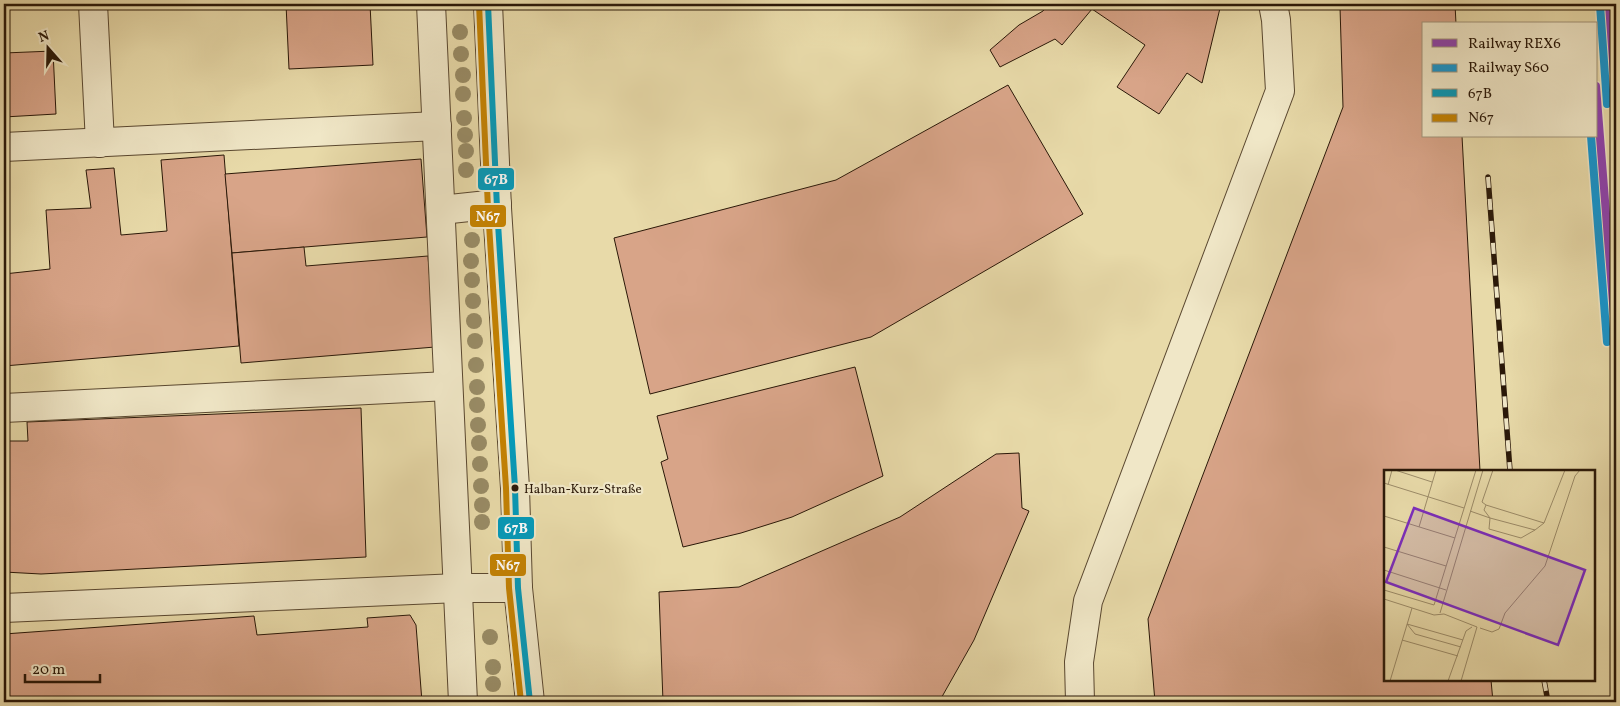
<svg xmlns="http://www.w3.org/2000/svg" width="1620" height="706" viewBox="0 0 1620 706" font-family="Vollkorn,serif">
<rect width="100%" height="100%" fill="#e8daa9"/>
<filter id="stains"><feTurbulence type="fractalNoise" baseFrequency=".004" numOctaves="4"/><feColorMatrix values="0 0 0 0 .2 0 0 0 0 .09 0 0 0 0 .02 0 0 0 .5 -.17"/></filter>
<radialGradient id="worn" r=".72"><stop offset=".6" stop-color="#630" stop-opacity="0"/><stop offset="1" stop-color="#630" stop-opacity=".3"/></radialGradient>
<g fill="#d8a488" stroke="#2a1808">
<polygon points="286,4 370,4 373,65 289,69"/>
<polygon points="1048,4 1221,4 1202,83 1187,73 1159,114 1117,87 1145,45 1092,9 1062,45 1055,39 1000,67 990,50 1019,25 1043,11"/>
<polygon points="1337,4 1398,4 1340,7"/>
<polygon points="1398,4 1455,4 1456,24 1424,24 1424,136 1462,136 1480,471 1385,471 1385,680 1491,680 1493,702 1155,702 1148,619 1343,107 1340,7"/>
<polygon points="53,51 56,114 4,117 4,53"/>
<polygon points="1008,85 1083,214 871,337 650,394 614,238 836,180"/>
<polygon points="224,155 239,346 4,366 4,274 50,269 46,210 91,208 86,170 114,168 121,235 167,231 161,160"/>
<polygon points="421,159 427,237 232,253 225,174"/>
<polygon points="304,247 306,266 428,256 435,347 241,363 232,253"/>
<polygon points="855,367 883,476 792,517 741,533 683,547 661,462 668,459 657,416"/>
<polygon points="361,408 366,557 41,574 4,572 4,441 28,441 27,422"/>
<polygon points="1019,453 1022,508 1029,511 974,640 939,702 663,702 659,592 739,587 900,517 996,454"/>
<polygon points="410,615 416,625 422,702 4,702 4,634 254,616 257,635 368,627 367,618"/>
</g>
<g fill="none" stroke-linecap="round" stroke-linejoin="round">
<defs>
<g id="minor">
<polyline points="93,4 100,143"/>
<polyline points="431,4 463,702"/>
<polyline points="488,4 497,208 515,488 518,588 530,702"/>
<polyline points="4,147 437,126"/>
<polyline points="441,210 497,204"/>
<polyline points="4,408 448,386"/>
<polyline points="4,608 458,588 518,588"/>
<polyline points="1080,702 1079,662 1088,601 1280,91 1276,20 1273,4"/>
</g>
</defs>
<use href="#minor" stroke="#5a4830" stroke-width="30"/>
<use href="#minor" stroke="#f0e7c7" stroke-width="28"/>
<defs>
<g id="rail">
<polyline points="1488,177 1510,471"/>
<polyline points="1544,680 1548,702"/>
</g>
</defs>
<use href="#rail" stroke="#2a1808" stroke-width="5.5"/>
<use href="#rail" stroke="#f0e7c7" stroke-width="4" stroke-dasharray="11" stroke-linecap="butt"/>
<defs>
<polyline id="bus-1" points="488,4 497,208 515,488 518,588 530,702"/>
<polyline id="bus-2" points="479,4 488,209 506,488 509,588 521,702"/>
</defs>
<use href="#bus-1" stroke="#f0e7c7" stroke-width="10"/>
<use href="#bus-2" stroke="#f0e7c7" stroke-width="10"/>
<use href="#bus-1" stroke="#049aba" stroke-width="6"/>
<use href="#bus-2" stroke="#c48202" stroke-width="6"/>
<defs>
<g id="rail-1">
<polyline points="1609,4 1616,103"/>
<polyline points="1596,86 1616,341"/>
</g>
<g id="rail-2">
<polyline points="1600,5 1607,104"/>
<polyline points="1591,136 1607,342"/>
</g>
</defs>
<use href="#rail-1" stroke="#f0e7c7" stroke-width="11"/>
<use href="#rail-2" stroke="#f0e7c7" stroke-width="11"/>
<use href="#rail-1" stroke="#8e44ad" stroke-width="8"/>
<use href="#rail-2" stroke="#1696cf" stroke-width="8"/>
</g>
<g fill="#988b65">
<circle cx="460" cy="32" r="8"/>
<circle cx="461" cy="54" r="8"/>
<circle cx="463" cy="75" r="8"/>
<circle cx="463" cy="94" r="8"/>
<circle cx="464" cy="118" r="8"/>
<circle cx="465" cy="135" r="8"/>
<circle cx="466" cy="151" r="8"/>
<circle cx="466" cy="170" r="8"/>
<circle cx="472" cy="240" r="8"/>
<circle cx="471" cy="261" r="8"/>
<circle cx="472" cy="280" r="8"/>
<circle cx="473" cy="301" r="8"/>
<circle cx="474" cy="321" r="8"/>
<circle cx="475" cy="341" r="8"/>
<circle cx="476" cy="365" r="8"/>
<circle cx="477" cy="387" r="8"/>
<circle cx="477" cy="405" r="8"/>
<circle cx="478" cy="425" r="8"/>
<circle cx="479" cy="443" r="8"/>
<circle cx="480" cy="464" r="8"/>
<circle cx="481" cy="486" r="8"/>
<circle cx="482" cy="505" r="8"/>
<circle cx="482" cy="522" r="8"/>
<circle cx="490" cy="637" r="8"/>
<circle cx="493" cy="667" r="8"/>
<circle cx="493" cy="684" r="8"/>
</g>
<circle fill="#2a1808" stroke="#f0e7c7" stroke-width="2" cx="515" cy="488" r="4.5"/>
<g text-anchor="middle" stroke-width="4.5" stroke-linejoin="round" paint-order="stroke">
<g font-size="13" fill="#2a1808" stroke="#f0e7c7" text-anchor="start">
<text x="524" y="493">Halban-Kurz-Straße</text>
</g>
</g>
<g transform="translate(1384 470)">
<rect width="211" height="211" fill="#e8daa9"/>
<path fill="none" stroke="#9c8c69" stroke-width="1" d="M11 0 48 12M0 13 80 38M4 15 8 0M102 35 98 32 109 0M86 41 106 48 151 60 137 68 105 59 106 48 100 40 102 35 160 53 151 60M0 46 71 68M160 53 181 0M35 57 52 0M0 77 62 96M0 100 62 120M0 120 50 135 92 0M0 129 50 145 60 144 93 157M56 143 99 0M96 158 108 162 115 159 121 143 161 96 191 6 196 0M18 170 74 186M77 177 31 164 23 154 79 170M6 211 28 138M64 211 82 161 88 157M77 211 93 157"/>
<path fill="#7b2cbf" fill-opacity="0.15" stroke="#7b2cbf" stroke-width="2.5" d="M30 38 201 100 174 175 2 112Z"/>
<rect width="211" height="211" fill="none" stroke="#2a1808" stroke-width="2.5"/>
</g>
<g stroke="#f0e7c7" stroke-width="2">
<rect x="477" y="167" width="38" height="24" rx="5" fill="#049aba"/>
<rect x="469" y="204" width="38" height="24" rx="5" fill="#c48202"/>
<rect x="497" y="516" width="38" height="24" rx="5" fill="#049aba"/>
<rect x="489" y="553" width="38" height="24" rx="5" fill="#c48202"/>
</g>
<g font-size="14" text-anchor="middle" font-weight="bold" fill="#fff">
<text x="496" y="184">67B</text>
<text x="488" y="221">N67</text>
<text x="516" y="533">67B</text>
<text x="508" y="570">N67</text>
</g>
<rect width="1620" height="706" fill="none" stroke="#e8daa9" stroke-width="20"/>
<rect x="5" y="5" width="1610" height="696" fill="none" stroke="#2a1808" stroke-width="2.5"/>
<rect x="10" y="10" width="1600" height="686" fill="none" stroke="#2a1808"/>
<rect x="1422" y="22" width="175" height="115" fill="#f0e7c7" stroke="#a1947b"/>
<rect x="1432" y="39" width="25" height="8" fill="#8e44ad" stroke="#a1947b"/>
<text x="1468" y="48" font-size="15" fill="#2a1808">Railway REX6</text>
<rect x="1432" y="64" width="25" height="8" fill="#1696cf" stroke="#a1947b"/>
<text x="1468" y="72" font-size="15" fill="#2a1808">Railway S60</text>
<rect x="1432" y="89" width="25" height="8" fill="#049aba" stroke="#a1947b"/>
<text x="1468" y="98" font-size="15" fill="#2a1808">67B</text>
<rect x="1432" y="114" width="25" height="8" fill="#c48202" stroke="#a1947b"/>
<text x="1468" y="122" font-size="15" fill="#2a1808">N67</text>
<g transform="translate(48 48) rotate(340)" stroke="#f0e7c7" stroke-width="4" paint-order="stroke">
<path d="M0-4L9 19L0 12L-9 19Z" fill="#2a1808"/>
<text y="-8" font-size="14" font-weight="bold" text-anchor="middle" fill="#2a1808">N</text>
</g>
<path d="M25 674v8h75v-8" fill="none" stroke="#2a1808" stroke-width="2.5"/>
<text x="32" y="674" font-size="15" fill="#2a1808" stroke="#f0e7c7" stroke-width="4" paint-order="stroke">20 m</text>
<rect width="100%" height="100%" filter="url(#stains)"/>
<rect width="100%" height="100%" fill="url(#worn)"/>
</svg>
